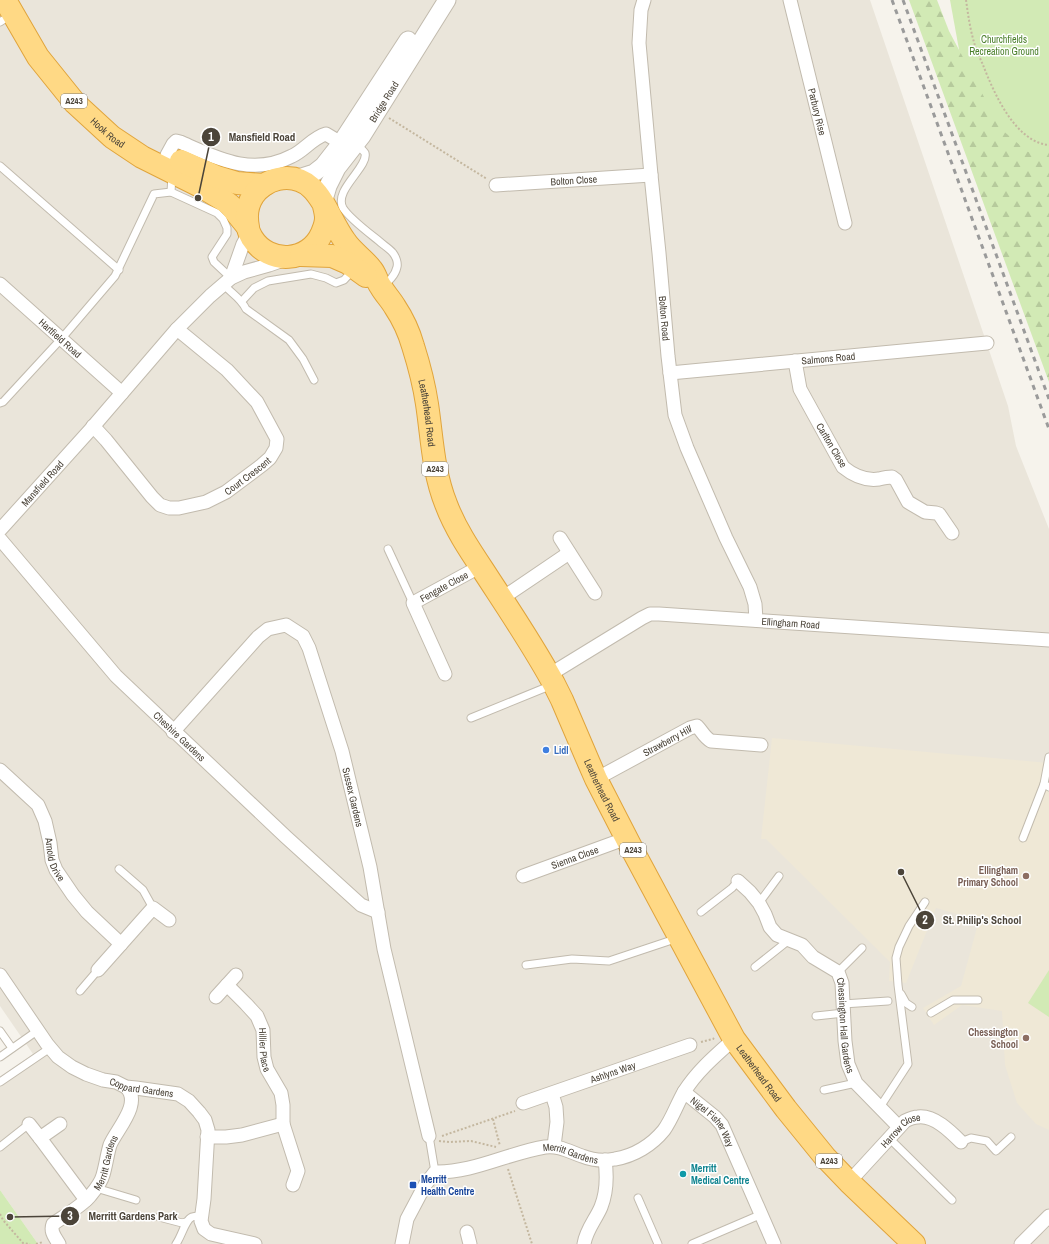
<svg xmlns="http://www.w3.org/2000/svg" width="1049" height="1244" viewBox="0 0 1049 1244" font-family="'Archivo Narrow',sans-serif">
<defs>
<pattern id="forest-firs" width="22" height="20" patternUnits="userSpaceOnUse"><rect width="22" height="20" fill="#d2eab5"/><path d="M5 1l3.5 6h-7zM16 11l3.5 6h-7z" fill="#b6ca9c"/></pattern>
</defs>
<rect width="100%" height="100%" fill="#f6f3ec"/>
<polygon fill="#eae5da" points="0,0 870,0 1008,406 1016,446 1049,529 1049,1244 38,1244 0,1190 0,1078 33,1054 0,1006"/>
<polygon fill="#efe8d6" points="772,738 1049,763 1049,1130 1036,1124 1017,1103 1005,1065 1002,1011 962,1005 934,1025 923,1008 961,986 979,920 936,908 906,983 889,981 890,962 766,839 761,839"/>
<g fill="#d2eab5">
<polygon points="950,0 1049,0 1049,304 962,66"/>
<polygon points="1049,970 1049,1017 1028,1003"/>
<polygon points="0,1190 38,1244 0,1244"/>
</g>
<polygon fill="url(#forest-firs)" points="909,0 937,0 949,31 1001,129 1028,152 1049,149 1049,382"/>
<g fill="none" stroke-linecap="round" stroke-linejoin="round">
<defs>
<g id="service">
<polyline points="0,22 12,14"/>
<path d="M356 145C359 147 363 150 365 153 369 167 333 190 343 208 349 218 369 233 379 241 383 245 389 248 393 253 396 257 398 263 397 267 395 276 389 281 382 286"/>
<polyline points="0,166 119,270"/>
<polyline points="172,175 171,192 217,213 223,219 227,228 227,234 212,257 214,262 231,278"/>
<path d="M223 284C231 293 241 298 246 309L289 340 303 359 314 380"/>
<polyline points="242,301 254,288 268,281 311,274 326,278 336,283 344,280 353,270"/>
<polyline points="0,403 3,402 62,338 115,276 154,194 171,192"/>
<polyline points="388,549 413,603"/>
<polyline points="471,718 552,685"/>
<polyline points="1049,757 1044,784 1049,787"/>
<polyline points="1023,838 1044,784"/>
<polyline points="119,869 143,890 153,908"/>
<polyline points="759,903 779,876"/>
<polyline points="701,912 732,888 738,881"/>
<polyline points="526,965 572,959 609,961 678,938"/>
<polyline points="755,967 789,940"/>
<polyline points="838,972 862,948"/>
<polyline points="80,991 98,970"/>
<polyline points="901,994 906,1003 912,1007"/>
<polyline points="843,1004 888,1001"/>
<polyline points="931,1013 953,1000 978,1000"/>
<polyline points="816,1016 844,1013"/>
<polyline points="0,1031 12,1048"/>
<polyline points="0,1057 37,1031"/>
<polyline points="0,1082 50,1048"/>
<polyline points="824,1090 856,1083"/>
<polyline points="880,1107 908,1064 898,985 896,958 899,947 909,926 925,902"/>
<polyline points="429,1136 435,1172"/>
<polyline points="889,1138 952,1200"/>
<polyline points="961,1142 971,1138 987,1141 996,1151 1011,1137"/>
<polyline points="0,1147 29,1124"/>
<polyline points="96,1188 136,1200"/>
<polyline points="638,1198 658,1244"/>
<polyline points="159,1217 182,1223 186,1222"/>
<path d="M176 1244C182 1236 185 1220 192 1217 195 1216 199 1216 202 1216"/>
<polyline points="692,1244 762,1214"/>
</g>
<g id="minor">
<path id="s1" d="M644 0 641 10 639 43 651 175 659 253 668 356 675 415 687 448 726 538 750 587 755 604 756 620"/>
<path id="s2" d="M790 0 845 223"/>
<path d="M167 155 173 144 176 141 180 142C217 158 252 177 292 156 305 150 312 138 326 134L341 143"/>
<path id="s3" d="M496 185 651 175"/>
<polyline points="231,278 243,244 249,233"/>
<path id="s4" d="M0 284 122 393"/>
<path d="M795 361 800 389 843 467C854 476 865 481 879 479 883 478 887 477 892 477L896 480 908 502 925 512 936 513 939 514 952 533"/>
<path id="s5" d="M670 373 987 343"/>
<path id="s6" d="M93 426 106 440 152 497 160 505 169 508H179L206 502 226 492 262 465 270 458 276 448 277 439 257 402 227 370 177 329"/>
<path id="s7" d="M0 530 91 429 177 329 210 296 231 278 244 272 269 265 286 259"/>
<polyline points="560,538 595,593"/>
<path id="s8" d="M0 539 116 676 286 837 361 905 378 912"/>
<polyline points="501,599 569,553"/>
<path id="s9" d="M445 674 413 603 481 566"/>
<path id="s10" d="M549 675 642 618 650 614H659L1049 640"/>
<path id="s11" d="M173 732 258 637 268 629 286 625 303 636 309 648 342 751 370 867 384 949 429 1136"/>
<path id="s12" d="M0 770 38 805 45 821 50 843 52 860 56 870 73 895 87 912 121 944"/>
<path id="s13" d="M596 779 690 728 697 726C702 731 704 737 711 741L761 745"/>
<path id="s14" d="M523 876 627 838"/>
<path id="s15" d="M738 881 750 892 759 903 765 914 770 927 777 935 802 945 813 957 838 972 842 983 845 1041 848 1064 856 1083 899 1127"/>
<polyline points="98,970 153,908 169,920"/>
<path id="s16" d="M0 975 47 1044 58 1057 72 1067 86 1074 103 1080 116 1082 126 1087 136 1088 178 1094 189 1101 199 1112 205 1120 208 1130 204 1199 201 1221 204 1229 211 1234 255 1244"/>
<path id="s17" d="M227 985 246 1004 257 1016 263 1030 264 1057 267 1069 281 1093 283 1105V1124L298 1171 293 1185"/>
<polyline points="216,997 236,975"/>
<path id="s18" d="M684 1092 715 1117 722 1125 774 1244"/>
<polyline points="552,1094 556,1107 557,1122 554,1146"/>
<path id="s19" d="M523 1103 690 1045"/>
<polyline points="29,1124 40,1138 86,1200"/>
<polyline points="207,1137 226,1137 242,1135 283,1124"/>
<polyline points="40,1138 60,1124"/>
<path id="s20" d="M849 1182 905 1121C909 1119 913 1117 918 1117 934 1115 950 1131 961 1142"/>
<polyline points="467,1232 470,1244"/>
<path id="s21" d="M59 1244C55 1237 50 1232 53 1224 63 1217 83 1205 90 1196 95 1190 101 1183 103 1175 106 1165 107 1155 110 1145 116 1130 143 1103 126 1087"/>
<path id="s22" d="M402 1244 407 1219 425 1185 435 1172C473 1173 508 1153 545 1147 559 1145 570 1152 582 1156 592 1160 605 1161 615 1159 634 1156 652 1145 664 1130 672 1119 677 1104 684 1092 697 1071 716 1055 734 1039"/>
<path d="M584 1244C586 1230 596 1219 601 1207 607 1192 607 1175 605 1160"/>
<polyline points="1021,1244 1049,1216"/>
</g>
<g id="tertiary">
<polyline points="295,179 314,173 323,166 341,143 408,40"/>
<path id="s23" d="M323 203 328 186 337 168 362 136 447 0"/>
</g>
<g id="trunk">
<path id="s24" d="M5 0 38 57 75 103 112 137 142 157 202 187 222 199 230 205 247 226"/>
<polyline points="181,161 217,177 237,183 264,185"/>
<path id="s25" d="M324 206C325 210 326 214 326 218 326 224 324 228 322 233 309 263 269 265 252 238 250 234 248 231 248 227 246 217 247 205 253 196 258 188 268 181 278 179 319 171 326 216 345 241 352 252 364 259 372 270 376 275 377 282 381 287 385 294 391 300 395 307 403 319 409 332 413 346 419 365 424 384 427 404 432 437 433 472 446 504 455 528 469 549 483 570 507 607 533 645 554 684L562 700 589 763 596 779 633 851 734 1039 786 1109 825 1157 849 1182 914 1244"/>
<polyline points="301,255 332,256 348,263 366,276"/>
</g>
</defs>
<use href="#service" stroke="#c2bbae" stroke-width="9"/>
<use href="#minor" stroke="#c2bbae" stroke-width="15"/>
<use href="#tertiary" stroke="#c2bbae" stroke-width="19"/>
<use href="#trunk" stroke="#e0a43c" stroke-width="24"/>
<g stroke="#c4b79f" stroke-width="2" stroke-dasharray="2 2" stroke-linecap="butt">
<path d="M966 0C968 14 970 29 974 42 976 50 980 58 983 65 994 93 1015 142 1049 145"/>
<polyline points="389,118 487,179"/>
<polyline points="701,1042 713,1039 714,1038"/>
<polyline points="493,1119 500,1146"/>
<polyline points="442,1136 515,1111"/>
<polyline points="439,1141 449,1142 471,1141 496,1147"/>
<polyline points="508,1169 532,1244"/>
<polyline points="0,1214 3,1220 23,1243 30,1244"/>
<polyline points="36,1244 43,1242"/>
</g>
<use href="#service" stroke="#fff" stroke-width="7"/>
<use href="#minor" stroke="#fff" stroke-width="13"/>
<use href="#tertiary" stroke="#fff" stroke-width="17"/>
<use href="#trunk" stroke="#ffd985" stroke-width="22"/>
<g stroke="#9a9a9a" stroke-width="3" stroke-dasharray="5 5" stroke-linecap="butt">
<polyline points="892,0 1049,429"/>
<polyline points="903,0 1049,399"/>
</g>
</g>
<circle fill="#3f7fe0" stroke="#fff" stroke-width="1.5" cx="546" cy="750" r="4"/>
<g fill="#8d6e63" stroke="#fff" stroke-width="1.5">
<circle cx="1026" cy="876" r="4"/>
<circle cx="1026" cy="1038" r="4"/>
</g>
<circle fill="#0f9aa8" stroke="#fff" stroke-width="1.5" cx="683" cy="1174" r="4"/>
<rect fill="#1a4fb4" stroke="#fff" stroke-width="1.5" x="409" y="1181" width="8" height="8" rx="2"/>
<g text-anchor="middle" stroke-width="3" stroke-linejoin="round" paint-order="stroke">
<g fill="#fff" stroke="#817c74" stroke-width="1">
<rect x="61" y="94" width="26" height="14" rx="3"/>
<rect x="422" y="462" width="26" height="14" rx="3"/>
<rect x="620" y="843" width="26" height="14" rx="3"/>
<rect x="816" y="1154" width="26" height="14" rx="3"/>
</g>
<g font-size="9" font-weight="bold" fill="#4b4439">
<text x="74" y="104">A243</text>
<text x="435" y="472">A243</text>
<text x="633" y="853">A243</text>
<text x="829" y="1164">A243</text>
</g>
<g font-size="10" fill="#4a7f2a" stroke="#fff">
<text x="1004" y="43">Churchfields<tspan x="1004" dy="12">Recreation Ground</tspan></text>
</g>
<g font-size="10" fill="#4b4439" stroke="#fff">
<text dy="4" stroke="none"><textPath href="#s23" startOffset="119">Bridge Road</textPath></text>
<text dy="4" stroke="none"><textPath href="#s2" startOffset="115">Parbury Rise</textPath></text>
<text dy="4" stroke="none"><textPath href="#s24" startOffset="169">Hook Road</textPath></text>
<text dy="4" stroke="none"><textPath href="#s3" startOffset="78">Bolton Close</textPath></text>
<text dy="4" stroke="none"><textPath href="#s1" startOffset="320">Bolton Road</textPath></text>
<text dy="4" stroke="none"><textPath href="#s4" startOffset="81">Hartfield Road</textPath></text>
<text dy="4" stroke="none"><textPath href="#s5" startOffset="159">Salmons Road</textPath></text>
<text dy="4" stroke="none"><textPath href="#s25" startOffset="483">Leatherhead Road</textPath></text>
<text transform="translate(832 445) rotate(59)" y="4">Carlton Close</text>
<text dy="4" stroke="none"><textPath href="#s6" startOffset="200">Court Crescent</textPath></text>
<text dy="4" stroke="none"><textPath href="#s7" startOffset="63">Mansfield Road</textPath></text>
<text dy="4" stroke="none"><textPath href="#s9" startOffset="113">Fengate Close</textPath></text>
<text dy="4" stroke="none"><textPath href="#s10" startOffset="259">Ellingham Road</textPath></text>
<text dy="4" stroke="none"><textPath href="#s8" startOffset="267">Cheshire Gardens</textPath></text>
<text dy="4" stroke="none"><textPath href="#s13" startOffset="81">Strawberry Hill</textPath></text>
<text dy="4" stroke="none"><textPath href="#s25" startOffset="903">Leatherhead Road</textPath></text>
<text dy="4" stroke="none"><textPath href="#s11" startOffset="348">Sussex Gardens</textPath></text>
<text dy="4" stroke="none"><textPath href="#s14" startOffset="55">Sienna Close</textPath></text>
<text dy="4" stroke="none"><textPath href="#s12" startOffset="109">Arnold Drive</textPath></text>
<text dy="4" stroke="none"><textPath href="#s15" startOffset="194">Chessington Hall Gardens</textPath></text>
<text dy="4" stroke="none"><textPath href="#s17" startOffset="78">Hillier Place</textPath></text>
<text dy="4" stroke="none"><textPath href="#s19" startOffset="95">Ashlyns Way</textPath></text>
<text dy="4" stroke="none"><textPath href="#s25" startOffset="1227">Leatherhead Road</textPath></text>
<text dy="4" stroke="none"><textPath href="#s16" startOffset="191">Coppard Gardens</textPath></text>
<text dy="4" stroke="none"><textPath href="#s18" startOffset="42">Nigel Fisher Way</textPath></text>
<text dy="4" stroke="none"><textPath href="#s20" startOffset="74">Harrow Close</textPath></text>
<text dy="4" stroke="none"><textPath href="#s22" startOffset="220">Merritt Gardens</textPath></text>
<text dy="4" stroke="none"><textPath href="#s21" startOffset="106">Merritt Gardens</textPath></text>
</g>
<g font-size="10" font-weight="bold" fill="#366cbe" stroke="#fff" text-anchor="start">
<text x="554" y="754">Lidl</text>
</g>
<g font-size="10" font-weight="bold" fill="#785e54" stroke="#fff" text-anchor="end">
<text x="1018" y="874">Ellingham<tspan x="1018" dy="12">Primary School</tspan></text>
<text x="1018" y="1036">Chessington<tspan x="1018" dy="12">School</tspan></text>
</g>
<g font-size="10" font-weight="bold" fill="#0d838f" stroke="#fff" text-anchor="start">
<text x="691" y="1172">Merritt<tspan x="691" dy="12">Medical Centre</tspan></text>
</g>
<g font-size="10" font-weight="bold" fill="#164399" stroke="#fff" text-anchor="start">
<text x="421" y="1183">Merritt<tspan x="421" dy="12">Health Centre</tspan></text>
</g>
</g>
<path fill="none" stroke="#4b4439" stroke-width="1.5" d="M198 198L211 137M901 872L925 920M10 1217L70 1216"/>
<g fill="#4b4439" stroke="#fff" stroke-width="1.5">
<circle cx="198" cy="198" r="4"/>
<circle cx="901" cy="872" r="4"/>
<circle cx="10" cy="1217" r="4"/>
<circle cx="211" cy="137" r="10"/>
<circle cx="925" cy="920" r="10"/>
<circle cx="70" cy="1216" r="10"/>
</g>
<g font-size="12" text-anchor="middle" font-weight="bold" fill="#fff">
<text x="211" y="141">1</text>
<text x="925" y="924">2</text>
<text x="70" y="1220">3</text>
</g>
<g font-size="11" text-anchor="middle" font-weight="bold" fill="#4b4439" stroke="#fff" stroke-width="3" stroke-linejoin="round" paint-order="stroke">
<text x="262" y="141">Mansfield Road</text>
<text x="982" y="924">St. Philip's School</text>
<text x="133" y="1220">Merritt Gardens Park</text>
</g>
</svg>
